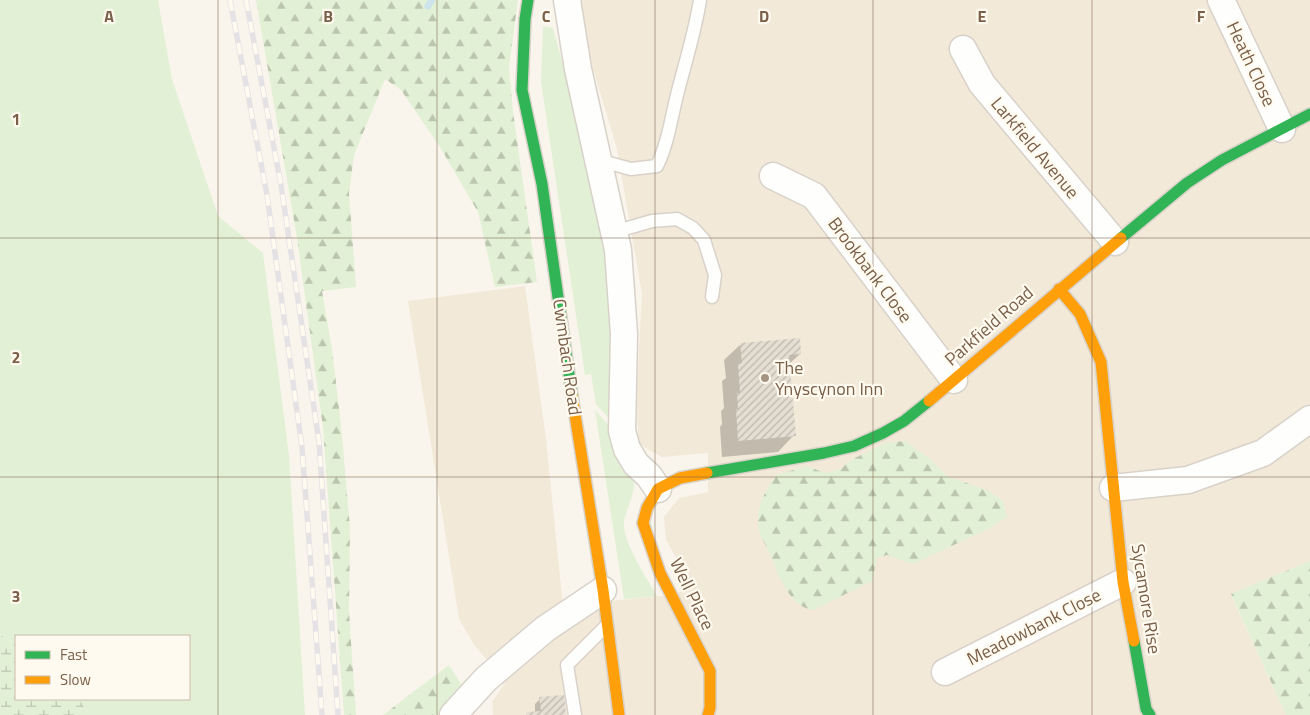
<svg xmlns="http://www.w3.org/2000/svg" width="1310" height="715" viewBox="0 0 1310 715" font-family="'Titillium Web',sans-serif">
<defs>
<pattern id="forest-firs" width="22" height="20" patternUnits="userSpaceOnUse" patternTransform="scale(1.25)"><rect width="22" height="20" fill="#e2f1d5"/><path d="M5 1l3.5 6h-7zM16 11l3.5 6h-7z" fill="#bcc6af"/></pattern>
<pattern id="wetland-marsh" width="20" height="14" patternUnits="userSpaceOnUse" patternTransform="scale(1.25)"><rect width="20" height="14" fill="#e2f1d5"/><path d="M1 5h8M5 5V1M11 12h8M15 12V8" fill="none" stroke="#bcc6af"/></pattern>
<pattern id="building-hatch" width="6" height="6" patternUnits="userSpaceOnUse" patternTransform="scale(1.25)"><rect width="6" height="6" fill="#e5ded3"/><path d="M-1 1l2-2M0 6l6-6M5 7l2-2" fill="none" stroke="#bfb7ad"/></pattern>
</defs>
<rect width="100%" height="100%" fill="#f9f5ec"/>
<polygon fill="#f2e9d9" points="575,0 1310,0 1310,561 1231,595 1286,715 493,715 492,702 505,683 473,643 459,619 408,301 525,286 546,439 563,606 657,596 672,596 692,586 666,540 664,517 679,498 708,492 708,453 662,457 639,444 636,404 642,294 617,149 575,8"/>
<g fill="#e2f1d5">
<polygon points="0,0 158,0 172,79 218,216 263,253 289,455 305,715 89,715 79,699 189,699 189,636 16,636 16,644 0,635"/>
<polygon points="543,26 553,28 583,138 606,248 616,426 596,404 591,374 585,375 541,82"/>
<path d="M595 410 610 427C608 458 633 463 634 485 635 492 625 513 624 522 622 542 647 578 657 596L624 599Z"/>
</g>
<g fill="url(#forest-firs)">
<polygon points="256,0 518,0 509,67 513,112 537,282 495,287 478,212 440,147 401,90 385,79 354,155 349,193 356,287 322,291 332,349 341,425 350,527 349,612 356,715 344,715 323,428 297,238"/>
<path d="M905 441 930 459 947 476 989 491 1003 501 1007 517 988 529 913 564 887 555 877 558 872 581 813 610C787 606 778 571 768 550 765 543 758 533 758 525 757 503 765 493 776 475L807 466 825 473 841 469 849 461 885 443Z"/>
<polygon points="1310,561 1310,715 1286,715 1231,594"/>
<polygon points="449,665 465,690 442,715 383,715"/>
</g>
<polygon fill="url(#wetland-marsh)" points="0,635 16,644 16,699 79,699 89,715 0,715"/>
<g fill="#0003">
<polygon points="741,344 800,354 788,365 794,435 778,452 722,457 720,427 722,424 721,411 724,408 722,381 726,378 724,360"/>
<polygon points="540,699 565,715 526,715 528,713 535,712 535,704"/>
</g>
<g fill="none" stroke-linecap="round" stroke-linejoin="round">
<polyline stroke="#cce4ea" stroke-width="7" points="428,6 432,0"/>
</g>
<g fill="url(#building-hatch)">
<polygon points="800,338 801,354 789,355 796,436 738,441 736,409 738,409 737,393 740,393 738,364 742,363 740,343"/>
<polygon points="564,695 566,715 527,715 527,712 541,711 539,697"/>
</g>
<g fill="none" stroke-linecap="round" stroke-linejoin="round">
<defs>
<g id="lane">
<path d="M598 160 631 169 657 166C668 143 671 119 677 95 685 63 695 32 700 0"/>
<polyline points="614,232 652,221 677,219 693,228 704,240 715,275 712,297"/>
<polyline points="575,715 567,665 607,625"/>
</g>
<g id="street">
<polyline points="567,0 578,69 618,250 624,334 622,431 627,449 636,464 649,476 658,489"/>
<polyline points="1221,0 1282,129"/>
<polyline points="963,49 982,84 1115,242"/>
<polyline points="773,176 814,196 954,380"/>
<polyline points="1113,488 1188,480 1263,453 1310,419"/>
<polyline points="945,672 1123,582"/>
<polyline points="453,715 486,679 545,629 603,590"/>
</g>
<g id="fast">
<polyline points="528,0 525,19 522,90 542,184 572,396"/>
<polyline points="1121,238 1187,183 1222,160 1310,114"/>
<polyline points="707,473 824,453 854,446 883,433 904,421 929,401"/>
<polyline points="1134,641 1146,709 1150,715"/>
</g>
<g id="slow">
<polyline points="1059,289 1080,314 1101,362 1123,582 1134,641"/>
<polyline points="572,396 603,590 619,715"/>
<polyline points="929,401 1121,238"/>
<polyline points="707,473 680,478 658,489 647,508 643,523 660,573 710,671 710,708 708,715"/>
</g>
</defs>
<use href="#lane" stroke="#d8d2ca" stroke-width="15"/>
<use href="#street" stroke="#d8d2ca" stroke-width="29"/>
<use href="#fast" stroke="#d9d2c9" stroke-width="14"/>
<use href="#slow" stroke="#d9d2c9" stroke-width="14"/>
<use href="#lane" stroke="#fefefc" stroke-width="12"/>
<use href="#street" stroke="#fefefc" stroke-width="26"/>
<use href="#fast" stroke="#30b455" stroke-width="11"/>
<use href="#slow" stroke="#ff9f0a" stroke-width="11"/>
<defs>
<g id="rail">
<polyline points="230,0 267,195 302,447 322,715"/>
<polyline points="246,0 281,185 319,442 338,715"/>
</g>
</defs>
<use href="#rail" stroke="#e5e2e5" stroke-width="5.5"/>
<use href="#rail" stroke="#fffaef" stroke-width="4" stroke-dasharray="11" stroke-linecap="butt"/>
</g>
<path fill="none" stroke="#7a5f49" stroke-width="1" stroke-opacity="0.55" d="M218 0V715M437 0V715M655 0V715M873 0V715M1092 0V715M0 238H1310M0 477H1310"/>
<circle fill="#a69482" stroke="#fffaef" stroke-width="2" cx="765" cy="378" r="5"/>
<g text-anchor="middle" stroke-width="4.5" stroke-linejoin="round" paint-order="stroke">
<g font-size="18" fill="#7a5f49" stroke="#fffaef">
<text transform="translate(1251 64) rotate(65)" y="6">Heath Close</text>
<text transform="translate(1035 148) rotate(50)" y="6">Larkfield Avenue</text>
<text transform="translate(870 270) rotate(53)" y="6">Brookbank Close</text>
<text transform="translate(989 326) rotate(-41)" y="6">Parkfield Road</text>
<text transform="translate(567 357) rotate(82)" y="6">Cwmbach Road</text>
<text transform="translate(692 594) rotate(64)" y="6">Well Place</text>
<text transform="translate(1146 599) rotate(81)" y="6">Sycamore Rise</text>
<text transform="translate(1034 627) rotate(-27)" y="6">Meadowbank Close</text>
</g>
<g font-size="18" fill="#7a5f49" stroke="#fffaef" text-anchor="start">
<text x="775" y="374">The<tspan x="775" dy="21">Ynyscynon Inn</tspan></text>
</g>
</g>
<g font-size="16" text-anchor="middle" font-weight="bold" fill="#7a5f49" stroke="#fffaef" stroke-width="4.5" stroke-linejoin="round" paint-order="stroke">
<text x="109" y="22">A</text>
<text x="328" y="22">B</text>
<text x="546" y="22">C</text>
<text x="764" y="22">D</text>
<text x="982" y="22">E</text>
<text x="1201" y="22">F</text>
<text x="16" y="125">1</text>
<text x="16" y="363">2</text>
<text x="16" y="602">3</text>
</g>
<rect x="15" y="635" width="175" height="65" fill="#fffaef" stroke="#cabcad"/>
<rect x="25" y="651" width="25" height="8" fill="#30b455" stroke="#cabcad"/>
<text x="60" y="660" font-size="15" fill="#7a5f49">Fast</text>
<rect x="25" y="676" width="25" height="8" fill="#ff9f0a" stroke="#cabcad"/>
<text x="60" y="685" font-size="15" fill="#7a5f49">Slow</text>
</svg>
